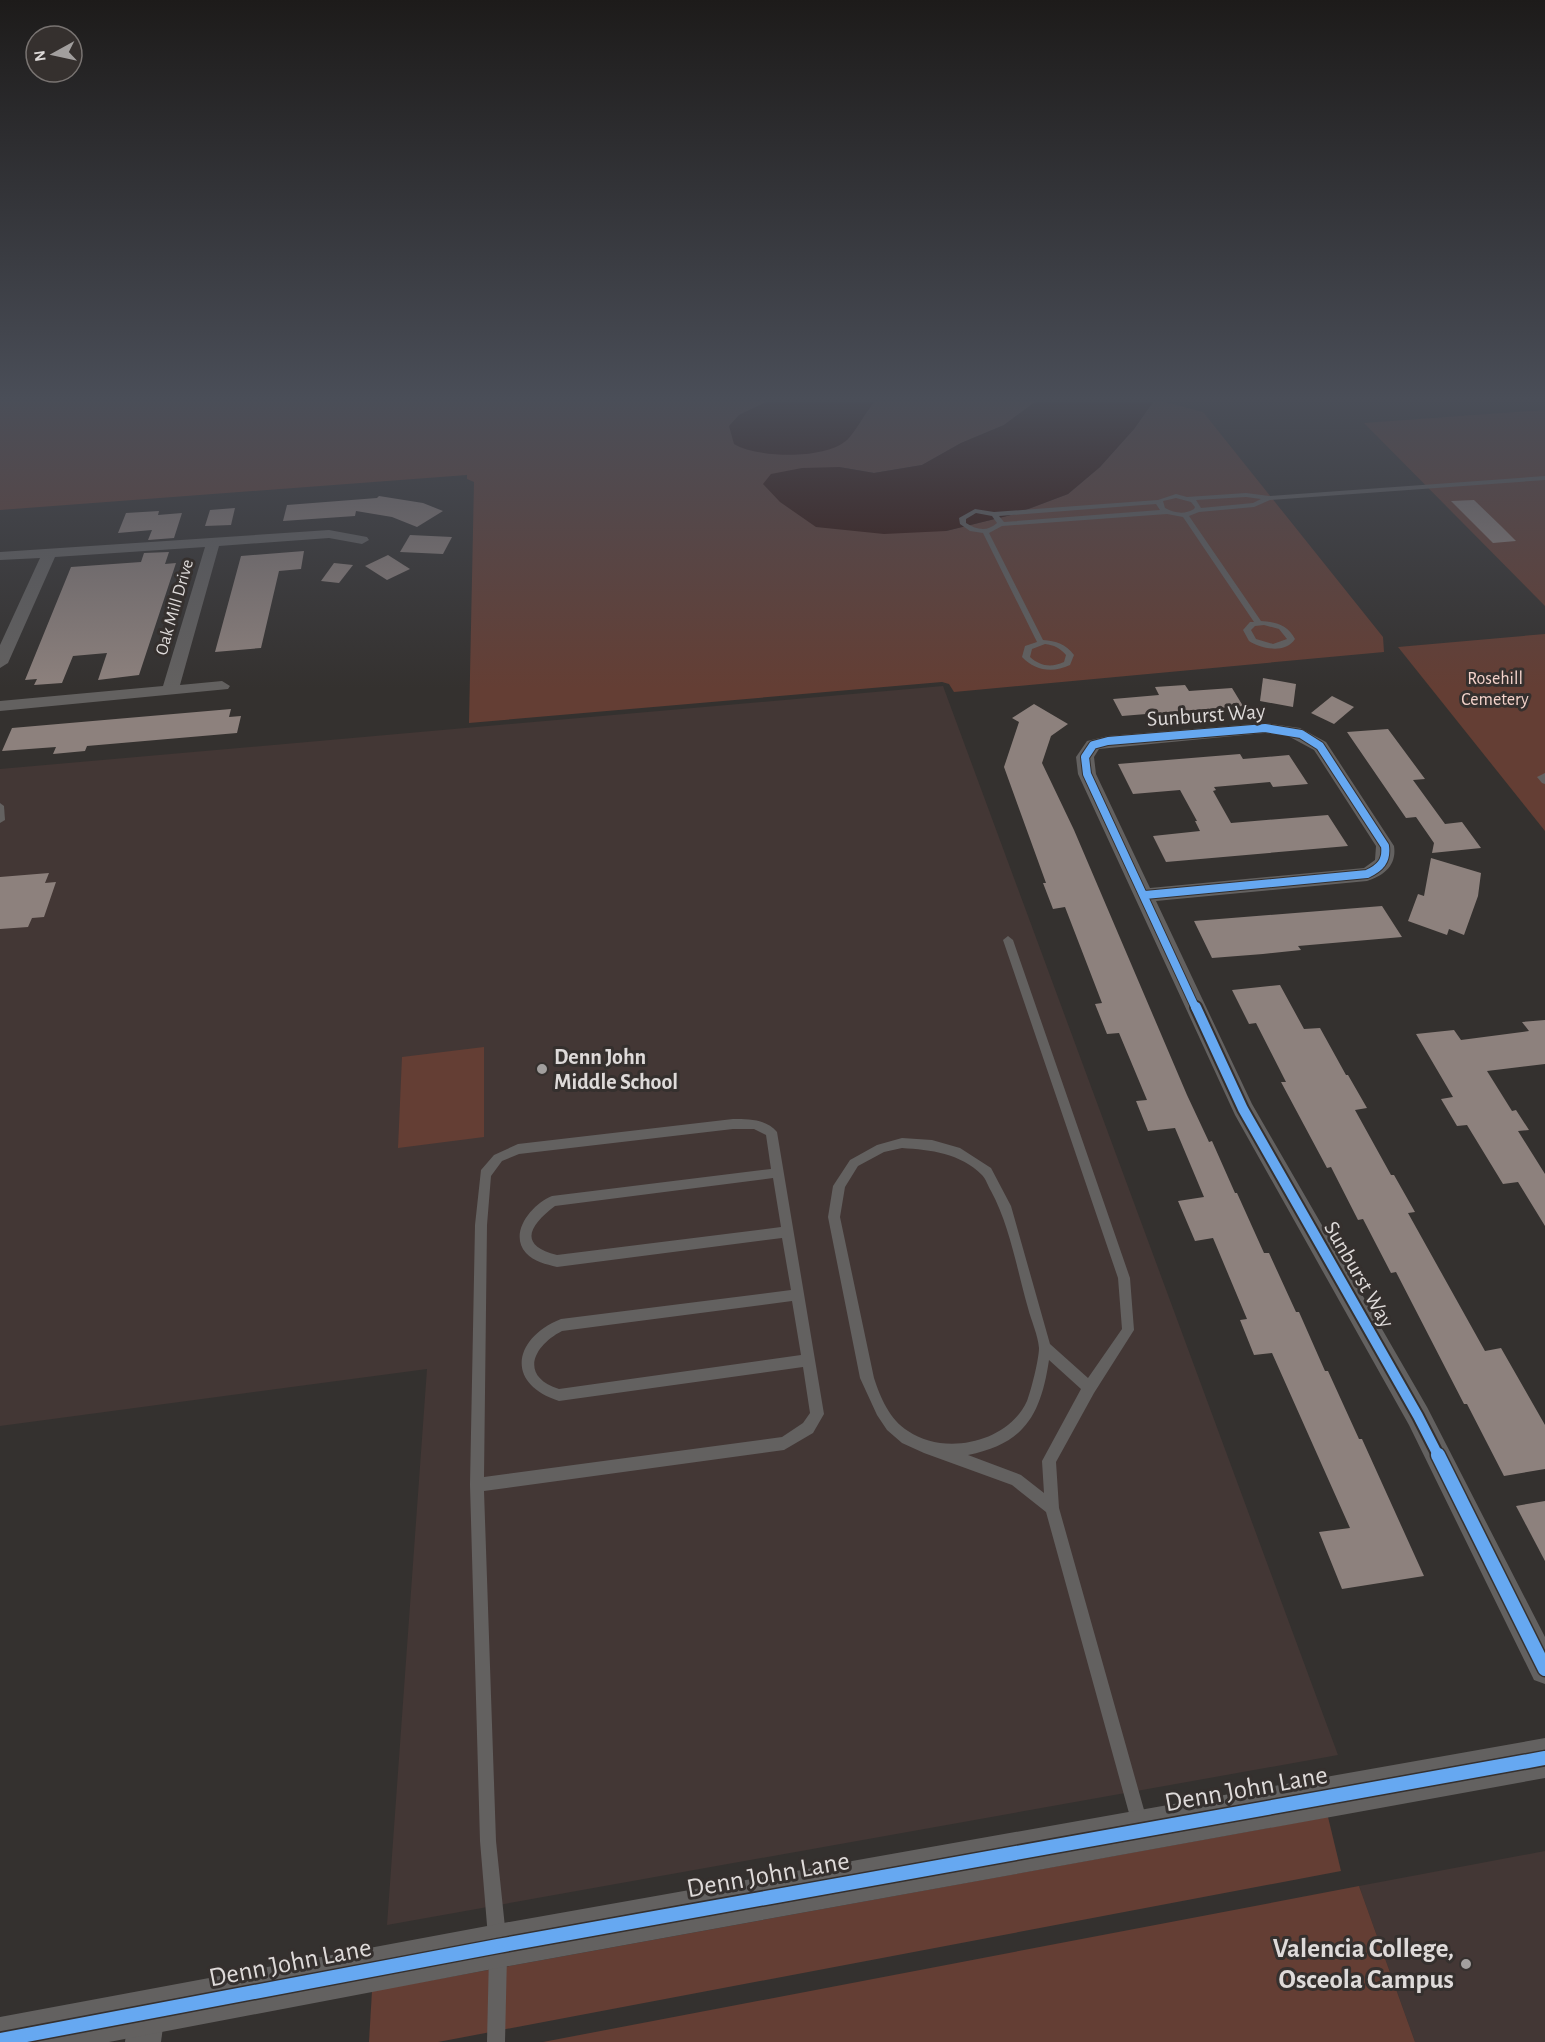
<svg xmlns="http://www.w3.org/2000/svg" width="1545" height="2042" viewBox="0 0 1545 2042" font-family="'Alegreya Sans',sans-serif">
<rect width="100%" height="100%" fill="#34312f"/>
<g fill="#433735">
<polygon points="943,686 1338,1755 387,1925 427,1369 0,1426 0,769"/>
<polygon points="1545,1851 1545,2042 1415,2042 1359,1886"/>
</g>
<g fill="#643e34">
<polygon points="0,402 766,402 739,415 847,440 874,402 1035,402 1004,425 961,443 922,465 874,473 839,467 946,531 1015,514 1068,494 1100,467 1134,429 1153,402 1165,402 1203,412 1383,637 1384,652 954,692 949,684 942,682 469,723 474,482 467,479 467,475 0,510"/>
<polygon points="1545,410 1545,606 1364,423"/>
<polygon points="1545,634 1545,831 1398,647"/>
<polygon points="484,1047 484,1137 398,1148 402,1057"/>
<polygon points="1328,1817 1341,1871 438,2042 369,2042 372,1991"/>
<polygon points="1359,1886 1415,2042 543,2042"/>
</g>
<g fill="#330f07">
<path d="M766 402H874C865 413 856 431 847 440 825 460 757 458 734 444L729 426 739 415Z"/>
<polygon points="1035,402 1153,402 1134,429 1100,467 1068,494 1015,514 946,531 884,534 816,527 780,502 763,484 771,474 802,468 839,467 874,473 922,465 961,443 1004,425"/>
</g>
<g fill="#8d817d">
<polygon points="379,496 423,503 443,511 417,527 392,517 356,511 355,516 283,521 287,505 377,498"/>
<polygon points="1474,500 1501,526 1516,541 1493,543 1451,501"/>
<polygon points="235,508 231,525 205,526 210,510"/>
<polygon points="159,511 158,515 182,513 174,538 148,540 152,530 118,533 126,513"/>
<polygon points="410,535 452,537 443,554 400,552"/>
<polygon points="304,551 301,569 279,571 261,648 215,652 241,556"/>
<polygon points="169,552 165,564 176,563 139,675 98,680 107,653 73,656 62,683 34,685 37,679 25,680 71,567 141,562 144,553"/>
<polygon points="388,555 410,569 387,580 365,566"/>
<polygon points="334,563 353,565 339,583 321,581"/>
<polygon points="1263,678 1296,684 1293,707 1260,701"/>
<polygon points="1185,685 1189,691 1232,688 1243,706 1122,716 1113,699 1159,695 1155,687"/>
<polygon points="1332,696 1354,707 1334,724 1311,713"/>
<polygon points="1034,704 1068,724 1051,736 1042,763 1074,830 1187,1095 1209,1142 1212,1141 1235,1193 1237,1193 1264,1253 1269,1253 1296,1312 1299,1312 1325,1371 1328,1371 1359,1439 1362,1439 1424,1576 1342,1589 1319,1532 1350,1528 1272,1353 1254,1355 1240,1320 1247,1319 1213,1238 1195,1241 1178,1201 1204,1197 1175,1128 1148,1131 1136,1101 1147,1100 1119,1033 1107,1034 1095,1004 1102,1003 1065,907 1053,909 1043,883 1046,883 1004,767 1019,722 1012,718"/>
<polygon points="231,709 229,717 241,716 237,733 87,746 85,751 53,754 56,747 2,751 12,728"/>
<polygon points="1388,729 1425,779 1413,780 1445,824 1462,822 1481,848 1432,853 1434,843 1416,817 1406,818 1347,732"/>
<polygon points="1240,754 1243,759 1289,755 1308,784 1273,787 1270,782 1214,787 1216,790 1213,791 1231,823 1328,815 1348,846 1166,862 1153,836 1200,831 1195,821 1197,821 1180,790 1133,794 1118,764"/>
<polygon points="1431,858 1481,873 1478,896 1464,935 1449,929 1447,935 1408,921 1418,894 1424,896"/>
<polygon points="49,873 45,883 56,882 44,917 32,918 28,927 0,929 0,877"/>
<polygon points="1382,906 1402,937 1298,946 1301,950 1263,954 1212,958 1194,921"/>
<polygon points="1280,985 1304,1029 1320,1028 1346,1075 1348,1075 1367,1108 1355,1110 1391,1175 1394,1175 1415,1212 1408,1213 1485,1351 1501,1348 1545,1425 1545,1469 1504,1476 1467,1404 1464,1404 1396,1272 1391,1273 1363,1219 1358,1220 1331,1167 1327,1168 1281,1082 1286,1082 1256,1023 1249,1024 1232,990"/>
<polygon points="1545,1020 1545,1064 1487,1071 1512,1111 1516,1110 1529,1130 1518,1131 1545,1174 1545,1226 1518,1182 1503,1184 1467,1125 1457,1126 1441,1099 1453,1097 1416,1034 1454,1030 1461,1040 1529,1031 1522,1022"/>
<polygon points="1545,1501 1545,1561 1516,1506"/>
</g>
<g fill="none" stroke-linecap="round" stroke-linejoin="round">
<g fill="#636160" fill-rule="evenodd">
<path d="M1545 476V480L1270 500 1254 507 1199 512 1189 516 1261 621C1276 622 1288 625 1295 639 1285 654 1262 649 1249 641L1243 630 1250 622H1254L1183 517 1167 514 1002 526 989 533 1043 640C1056 641 1066 644 1074 655L1070 665C1053 673 1035 671 1022 657L1025 646 1037 642 983 533 970 531 960 524 959 518 975 509 994 512 1158 500 1176 494 1187 497 1246 493 1269 496ZM1246 497 1261 499 1253 503 1201 508 1196 500ZM1176 498 1191 502 1195 507 1194 509C1184 515 1175 513 1165 508L1163 501ZM1156 504 1160 510 1004 522 999 516ZM976 513 992 516 997 523C987 532 977 530 966 523V519ZM1264 625 1279 629 1287 639 1273 644 1256 639 1251 630 1255 626ZM1045 644C1054 645 1060 648 1066 655L1064 662C1051 668 1040 666 1030 657L1032 649Z"/>
<polygon points="1545,773 1545,784 1542,783 1537,777"/>
<polygon points="0,803 4,806 5,820 0,823"/>
<path d="M1008 936 1013 940 1130 1278 1134 1330 1094 1393 1056 1462 1059 1508 1148 1824 1146 1830 1140 1832 1134 1830 1132 1824 1046 1512 1012 1485 924 1453 902 1443 887 1430 877 1415 860 1378 828 1217 833 1186 850 1160 877 1145 902 1138 932 1140 960 1148 991 1168 1011 1206 1050 1344 1088 1378 1122 1329 1118 1278 1003 940ZM902 1148C931 1150 960 1153 982 1175 986 1179 988 1186 991 1191 1010 1226 1017 1270 1028 1308 1031 1320 1038 1335 1039 1348 1039 1359 1031 1391 1027 1401 1008 1443 944 1456 908 1431 890 1420 880 1397 874 1378L840 1217 845 1187 858 1166 884 1152ZM1049 1360 1081 1389 1042 1461 1044 1493 1021 1475 968 1455C1025 1444 1041 1414 1049 1360Z"/>
<path d="M733 1119C749 1119 766 1119 777 1132L824 1414 813 1433 784 1450 484 1491 496 1841 506 1937 503 1943 497 1946 491 1943 488 1937 480 1841 470 1485 475 1225 481 1170 494 1155 518 1144ZM733 1129H754L766 1135 771 1169 552 1196C532 1204 508 1233 526 1253 534 1262 546 1264 557 1267L782 1238 791 1290 561 1319C513 1338 505 1384 559 1401L803 1367 810 1413 803 1423 782 1437 484 1477 487 1225 491 1176 502 1161 519 1154ZM773 1178 781 1227 557 1255C517 1245 530 1225 555 1206ZM792 1301 801 1355 559 1389C519 1376 533 1346 562 1331Z"/>
<polygon points="498,1946 504,1949 507,1955 505,2042 487,2042 489,1955 492,1949"/>
</g>
<g fill="#636160" fill-rule="evenodd">
<polygon points="329,530 367,537 369,540 362,544 329,538 219,546 180,685 222,681 230,686 228,689 0,711 0,701 163,686 205,547 55,557 8,663 0,668 0,645 40,558 0,560 0,552"/>
<path d="M1265 723 1300 728 1326 742 1394 846C1397 865 1384 876 1367 881L1156 901 1252 1104 1427 1407 1545 1637V1684L1534 1680 1409 1425 1235 1115 1078 774 1076 757 1087 741 1108 736ZM1265 733 1288 736 1314 750 1376 846 1375 860 1364 868 1150 888 1096 774 1094 757 1099 749Z"/>
<polygon points="147,1994 159,2000 165,2012 161,2042 125,2042 129,2012 135,2000"/>
</g>
<polygon fill="#636160" fill-rule="evenodd" points="1545,1738 1545,1778 498,1968 109,2042 0,2042 0,2017 498,1924"/>
<defs>
<path id="cycleway-far2" d="M1145 895 1367 874C1380 868 1387 861 1385 846L1320 746 1301 734 1265 728 1108 741 1093 745 1085 757 1087 774 1196 1009"/>
<polyline id="cycleway-far1" points="1196,1007 1243,1109 1418,1416 1439,1457"/>
<g id="cycleway">
<polyline points="1438,1455 1545,1669"/>
<polyline points="0,2040 498,1946 1545,1758"/>
</g>
</defs>
<use href="#cycleway-far2" stroke="#35302e" stroke-width="10"/>
<use href="#cycleway-far1" stroke="#35302e" stroke-width="14"/>
<use href="#cycleway" stroke="#35302e" stroke-width="17"/>
<use href="#cycleway-far2" stroke="#66a8f1" stroke-width="8"/>
<use href="#cycleway-far1" stroke="#66a8f1" stroke-width="10"/>
<use href="#cycleway" stroke="#66a8f1" stroke-width="14"/>
</g>
<linearGradient id="sky" x2="0" y2="1"><stop stop-color="#1d1b1a"/><stop offset="0.58" stop-color="#4a4e58"/><stop offset="1" stop-color="#4a4e58" stop-opacity="0"/></linearGradient>
<rect width="1545" height="688" fill="url(#sky)"/>
<g fill="#a29f9e" stroke="#35302e" stroke-width="2">
<circle cx="542" cy="1069" r="6"/>
<circle cx="1466" cy="1964" r="6"/>
</g>
<g text-anchor="middle" stroke-width="6" stroke-linejoin="round" paint-order="stroke">
<g font-size="18" fill="#dedad9" stroke="#35302e">
<text transform="translate(174 607) rotate(-74)" y="6">Oak Mill Drive</text>
</g>
<g font-size="18" fill="#f4d3cb" stroke="#35302e">
<text x="1495" y="684">Rosehill<tspan x="1495" dy="21">Cemetery</tspan></text>
</g>
<g font-size="22" fill="#dedad9" stroke="#35302e">
<text transform="translate(1206 714) rotate(-4)" y="8">Sunburst Way</text>
<text transform="translate(1360 1274) rotate(60)" y="8">Sunburst Way</text>
</g>
<g font-size="22" font-weight="bold" fill="#dedad9" stroke="#35302e" text-anchor="start">
<text x="554" y="1064">Denn John<tspan x="554" dy="25">Middle School</tspan></text>
</g>
<g font-size="27" fill="#dedad9" stroke="#35302e">
<text transform="translate(1246 1788) rotate(-10)" y="9">Denn John Lane</text>
<text transform="translate(768 1874) rotate(-10)" y="9">Denn John Lane</text>
<text transform="translate(290 1962) rotate(-11)" y="9">Denn John Lane</text>
</g>
<g font-size="27" font-weight="bold" fill="#dedad9" stroke="#35302e" text-anchor="end">
<text x="1454" y="1957">Valencia College,<tspan x="1454" dy="31">Osceola Campus</tspan></text>
</g>
</g>
<g transform="translate(54 54) rotate(262)"><circle r="28" fill="#35302e" stroke="#797472" stroke-width="1.5"/>
<path d="M0-4.5L10 22L0 15L-10 22Z" fill="#a29f9e"/>
<text y="-9" font-size="16" font-weight="bold" text-anchor="middle" fill="#dedad9">N</text>
</g>
</svg>
